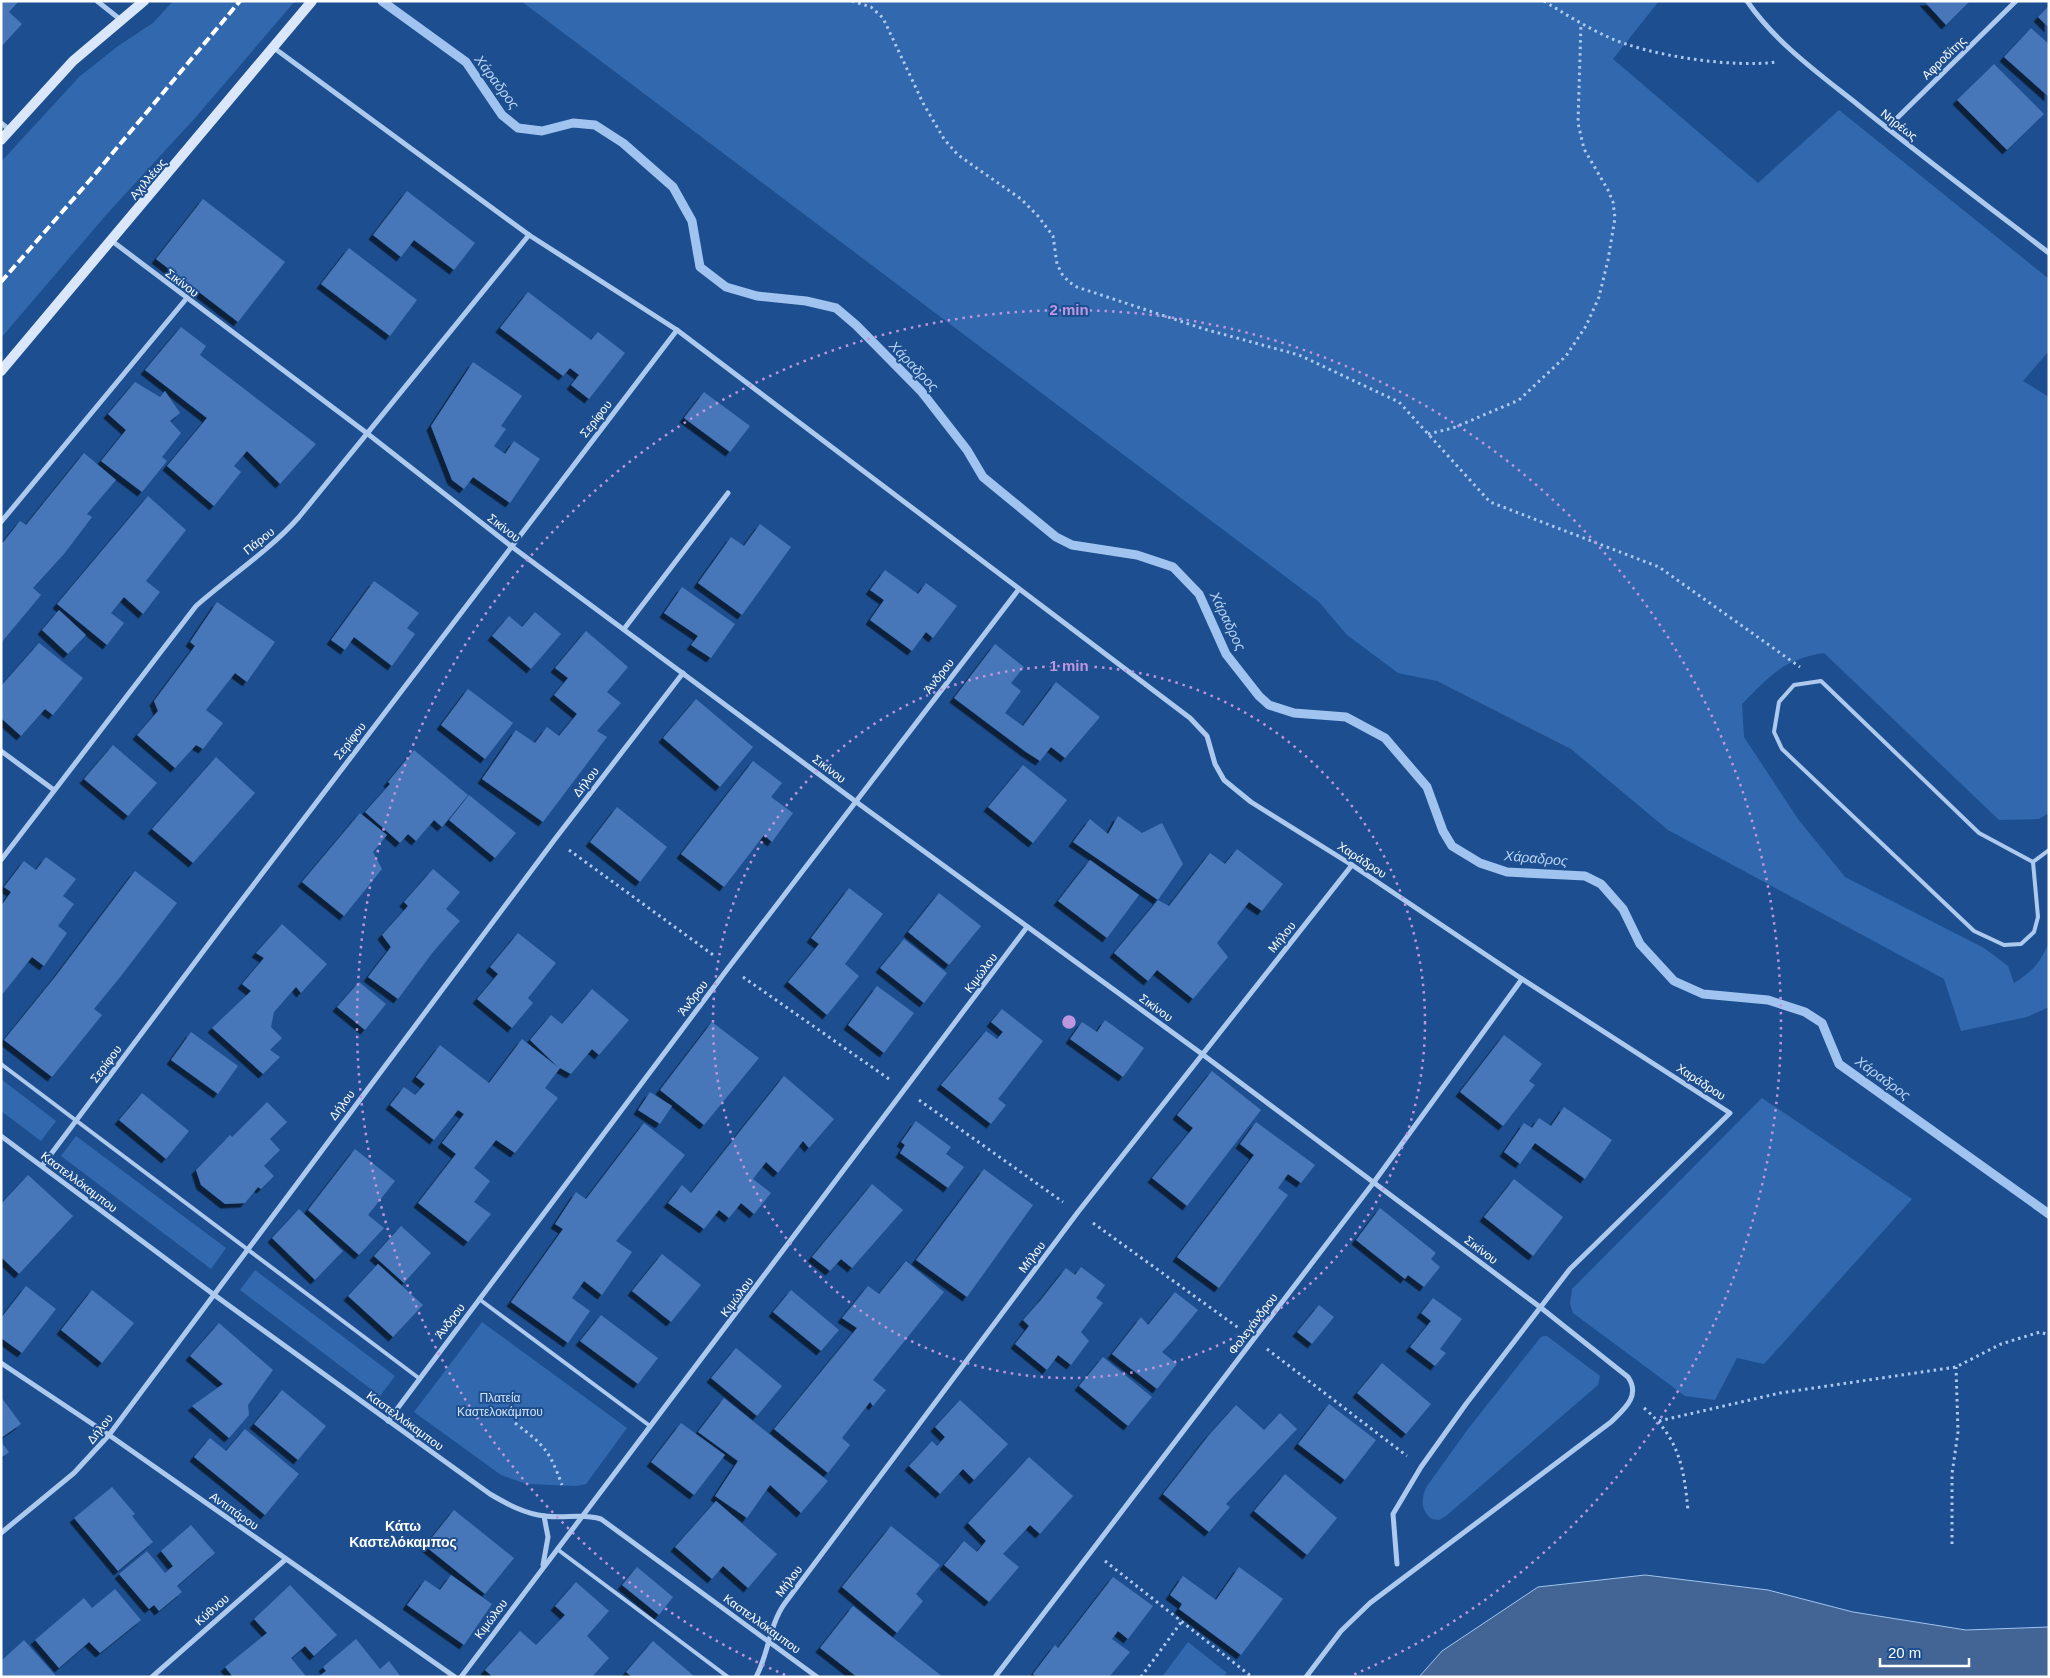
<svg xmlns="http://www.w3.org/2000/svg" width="2050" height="1678" viewBox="0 0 2050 1678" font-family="Arial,sans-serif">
<defs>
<filter id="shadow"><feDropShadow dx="-4.5" dy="4.5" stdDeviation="0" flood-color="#0009"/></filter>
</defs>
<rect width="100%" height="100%" fill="#1d4f90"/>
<g fill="#3168ae">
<polygon points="173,1 295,1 195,118 106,215 1,338 1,162 79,77 118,46 153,23"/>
<path d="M521 1H1659L1613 59 1758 183 1839 110 2049 279V351L2023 381 2049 397V813L2039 819 1999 820 1824 653C1783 659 1769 677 1742 704L1744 737 1798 819 1845 877 1984 948 2008 966 2014 983C2032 972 2041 962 2049 942V1007L2027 1017 1961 1031 1944 979 1668 830 1571 749 1437 681 1398 673 1347 635 1319 602Z"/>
<polygon points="1,1079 56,1121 41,1141 1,1111"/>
<polygon points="1762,1098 1912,1199 1764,1364 1737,1358 1715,1400 1685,1396 1573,1313 1570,1304 1572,1289"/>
<polygon points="76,1136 226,1248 211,1269 61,1156"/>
<polygon points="255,1270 395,1376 380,1396 240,1290"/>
<polygon points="482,1322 627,1428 586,1484 576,1486 526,1484 501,1475 414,1412"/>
<path d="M1543 1336H1547L1600 1376 1598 1385 1446 1516 1439 1520 1432 1519C1420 1510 1421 1498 1427 1486L1468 1429 1540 1338Z"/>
<polygon points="1188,1642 1227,1673 1222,1677 1162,1677"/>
</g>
<polygon fill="#426595" stroke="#a0c4ef" points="1645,1575 1768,1590 1853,1612 1966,1630 2049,1627 2049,1677 1419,1677 1442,1651 1538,1587"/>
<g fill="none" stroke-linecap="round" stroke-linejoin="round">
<polyline stroke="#a0c4ef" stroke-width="9" points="382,1 466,62 502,115 518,128 542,131 573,123 595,125 623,143 673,187 692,221 700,267 726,287 757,296 806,301 836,308 856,325 921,391 967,450 983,477 1056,537 1072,545 1137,555 1173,567 1199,594 1226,654 1259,696 1269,705 1294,713 1346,717 1385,738 1427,787 1443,831 1452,846 1480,863 1507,872 1585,876 1601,884 1623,909 1640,944 1674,981 1703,994 1768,1000 1805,1012 1822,1023 1839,1064 2049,1214"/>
</g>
<g fill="#4677b8" filter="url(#shadow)">
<polygon points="1,1 19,1 9,12 22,24 1,47"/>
<polygon points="1924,1 1970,1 1946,25"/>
<polygon points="2049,6 2049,28 2038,17"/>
<polygon points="2031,28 2049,44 2049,97 2004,57"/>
<polygon points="1994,64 2044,114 2007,150 1957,100"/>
<polygon points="407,191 475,243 454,270 414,240 401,257 373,235"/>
<polygon points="203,199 285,262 238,322 156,259"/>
<polygon points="349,248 417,300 390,336 321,284"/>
<polygon points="528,292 591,340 598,332 625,353 589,399 571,385 579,375 570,368 563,376 500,328"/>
<polygon points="181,327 206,346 200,355 316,444 280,484 247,451 234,466 241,472 214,506 167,466 207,418 145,370"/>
<polygon points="473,362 522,396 501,426 506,429 494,446 505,454 514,441 540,459 510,503 473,477 464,489 452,480 431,426"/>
<polygon points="135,382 160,397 165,391 180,413 170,421 181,433 162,457 167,461 142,492 101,461 126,430 108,414"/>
<polygon points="704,392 750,426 730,452 684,418"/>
<polygon points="84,453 116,480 87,514 92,517 64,554 33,588 41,595 1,643 1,545 20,521 26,525"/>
<polygon points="148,496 186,530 146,581 160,592 143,614 124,597 111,613 124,623 107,645 57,604"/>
<polygon points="760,524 791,547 742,615 698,583 731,537 744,546"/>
<polygon points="885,570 918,594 926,583 957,606 933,638 926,632 912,651 870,620 884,600 870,590"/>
<polygon points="374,581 419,613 407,628 415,634 392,666 354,637 345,650 331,640"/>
<polygon points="682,587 735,624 711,658 691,645 698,636 664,613"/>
<polygon points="217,602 275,642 247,682 235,673 206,710 223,723 203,749 196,745 175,768 137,735 158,711 154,701 195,646 190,642"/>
<polygon points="59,610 86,635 68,654 42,630"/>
<polygon points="535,612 561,634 531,669 492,636 509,616 522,627"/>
<polygon points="586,631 628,667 607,692 621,703 597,731 607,737 543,822 482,779 516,730 535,743 547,727 559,736 577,714 554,695 568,678 555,668"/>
<polygon points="39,643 83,678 53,715 45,709 21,736 1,718 1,686"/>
<polygon points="995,644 1024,667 1011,683 1021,691 1005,713 1023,726 1056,682 1100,717 1065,758 1051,747 1040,761 1026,752 954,698"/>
<polygon points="468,689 513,723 485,759 441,725"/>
<polygon points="696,699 753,747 720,787 663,738"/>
<polygon points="113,745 157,783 128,816 84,779"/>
<polygon points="414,750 468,795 442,827 434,820 416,841 408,834 400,843 365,812 390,784 388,782"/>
<polygon points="216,757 255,793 193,863 152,829"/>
<polygon points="753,761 782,783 771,797 793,813 772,842 764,835 724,887 681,854"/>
<polygon points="1023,765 1067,800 1033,843 988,807"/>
<polygon points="469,795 516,833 495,858 449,820"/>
<polygon points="617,807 667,847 640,882 590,842"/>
<polygon points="360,813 387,835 373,852 382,869 344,916 302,882"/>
<polygon points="1118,816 1142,833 1162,823 1183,864 1158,900 1073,842 1090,819 1108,834"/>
<polygon points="1237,849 1283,884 1262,911 1249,902 1217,943 1228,957 1193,999 1157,970 1148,981 1114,953 1158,900 1169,906 1210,853 1225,864"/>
<polygon points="46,857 76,879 63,896 74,904 58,926 67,933 44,966 32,957 1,996 1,906 11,892 4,887 24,861 36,870"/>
<polygon points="1090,860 1139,895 1107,938 1058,901"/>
<polygon points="433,869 460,892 446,909 460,921 433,952 398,999 368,977 391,947 382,935 408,906 404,902"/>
<polygon points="135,871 177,903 121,976 94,1009 102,1015 52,1077 4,1040 55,977"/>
<polygon points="849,888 883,914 845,964 859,976 827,1015 788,982 819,944 811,938"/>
<polygon points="939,893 981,926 949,965 908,932"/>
<polygon points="282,924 327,964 301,993 296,987 274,1012 271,1027 282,1038 270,1050 280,1057 263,1074 212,1028 251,991 242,984 264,958 256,953"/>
<polygon points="518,933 556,963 528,998 533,1003 512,1028 477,999 498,974 490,967"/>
<polygon points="904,939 947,973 924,1003 880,968"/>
<polygon points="359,982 386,1004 365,1030 337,1007"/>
<polygon points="877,986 914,1013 884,1053 848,1025"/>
<polygon points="592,989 629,1020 599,1055 592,1049 571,1074 560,1068 545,1088 558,1098 515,1153 496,1140 474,1168 490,1181 474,1202 491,1214 468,1242 418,1203 456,1154 442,1143 464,1114 458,1110 434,1140 390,1105 404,1087 415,1095 425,1084 416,1077 440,1045 489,1083 522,1039 559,1068 530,1040 551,1015 562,1024"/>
<polygon points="1002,1009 1043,1041 998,1099 1006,1105 991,1124 941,1085 986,1031 997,1039 1003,1032 991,1022"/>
<polygon points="1105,1020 1144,1048 1123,1077 1070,1039 1082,1022 1097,1032"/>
<polygon points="712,1022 759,1058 704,1125 660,1090"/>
<polygon points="191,1032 238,1066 218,1094 171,1060"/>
<polygon points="1504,1035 1542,1064 1529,1081 1535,1085 1503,1126 1460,1092"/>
<polygon points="1212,1071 1261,1110 1187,1206 1152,1178 1193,1128 1177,1115"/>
<polygon points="784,1076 834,1119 809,1148 803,1141 778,1173 766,1162 753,1179 771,1193 754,1214 741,1203 729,1218 719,1210 704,1229 668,1203 682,1185 691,1193"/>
<polygon points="650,1092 672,1106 660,1124 638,1110"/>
<polygon points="142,1093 189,1131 166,1159 119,1120"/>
<polygon points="267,1102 287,1122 270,1139 280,1150 264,1166 274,1176 261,1189 258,1187 245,1203 225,1204 201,1185 196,1170 230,1135 232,1137"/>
<polygon points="1564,1107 1612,1140 1585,1179 1535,1143 1520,1164 1504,1152 1524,1123 1532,1128 1539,1118 1551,1126"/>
<polygon points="916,1121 951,1147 946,1154 964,1167 948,1188 900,1153 905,1145 901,1142"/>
<polygon points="1256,1122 1315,1165 1301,1183 1288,1174 1278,1188 1288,1195 1219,1288 1177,1257 1254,1155 1240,1144"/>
<polygon points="644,1123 685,1155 616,1241 632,1252 602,1295 584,1281 572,1298 590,1311 568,1343 511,1302 563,1229 555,1224 576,1192 586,1199"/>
<polygon points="355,1149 395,1181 368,1215 384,1228 359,1255 308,1210"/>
<polygon points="984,1169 1033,1205 967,1297 916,1260"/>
<polygon points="28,1175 73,1216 19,1274 1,1257 1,1204"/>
<polygon points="1514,1179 1563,1217 1533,1256 1484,1217"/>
<polygon points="872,1184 903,1210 852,1268 841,1259 830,1271 812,1257"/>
<polygon points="1380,1208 1436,1253 1431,1259 1440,1267 1424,1287 1408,1275 1405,1279 1356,1240"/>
<polygon points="299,1209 343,1251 315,1280 272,1238"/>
<polygon points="401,1226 431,1253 404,1283 374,1256"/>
<polygon points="662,1254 701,1285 671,1322 632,1291"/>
<polygon points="906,1261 944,1292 873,1380 886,1390 873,1406 870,1402 842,1438 850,1445 828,1473 774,1429 857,1328 842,1318 868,1286 879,1294"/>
<polygon points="378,1264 423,1305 393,1337 348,1296"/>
<polygon points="1081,1267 1105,1285 1096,1298 1103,1303 1081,1332 1089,1341 1071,1365 1058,1355 1047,1370 1015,1344 1029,1326 1023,1320 1040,1301 1066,1268 1075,1275"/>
<polygon points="26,1286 56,1309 22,1353 1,1338 1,1318"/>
<polygon points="92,1290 134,1323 102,1363 61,1330"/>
<polygon points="791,1290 839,1330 821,1351 773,1312"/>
<polygon points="1175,1292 1198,1310 1171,1343 1162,1352 1177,1364 1157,1389 1112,1354 1141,1317 1148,1325"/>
<polygon points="1433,1298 1462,1319 1440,1349 1446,1353 1435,1366 1410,1347 1431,1321 1421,1313"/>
<polygon points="1319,1305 1334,1317 1312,1344 1297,1332"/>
<polygon points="601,1315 658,1358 638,1384 580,1341"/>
<polygon points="219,1323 273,1370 248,1405 249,1415 229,1438 192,1406 223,1384 190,1356"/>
<polygon points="736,1348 782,1386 757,1416 711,1378"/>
<polygon points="1103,1357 1152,1397 1128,1426 1079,1386"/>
<polygon points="1382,1363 1431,1404 1406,1434 1357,1393"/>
<polygon points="282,1390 326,1426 298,1460 254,1424"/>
<polygon points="1,1397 21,1424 1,1438"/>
<polygon points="724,1398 828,1481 801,1513 770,1485 747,1518 715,1496 738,1461 698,1432"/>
<polygon points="960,1400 1008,1444 974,1480 963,1469 940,1494 909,1466 932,1441 937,1446 945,1437 935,1427"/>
<polygon points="1329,1404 1376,1440 1345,1480 1298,1444"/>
<polygon points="1236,1405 1264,1430 1280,1413 1297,1429 1226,1504 1230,1507 1209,1532 1163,1494 1209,1435"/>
<polygon points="681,1423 725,1455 694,1495 651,1462"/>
<polygon points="245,1429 299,1474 265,1515 194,1457 210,1438 226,1451"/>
<polygon points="1,1442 9,1452 1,1458"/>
<polygon points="1029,1457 1073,1496 1040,1534 1030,1525 1003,1554 1019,1567 989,1602 944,1565 964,1541 977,1552 986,1541 968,1523"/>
<polygon points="1285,1474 1337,1518 1307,1555 1254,1511"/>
<polygon points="112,1487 135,1514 132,1516 153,1542 118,1571 74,1518"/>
<polygon points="716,1501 777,1554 748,1588 723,1566 712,1579 675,1547"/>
<polygon points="454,1510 514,1558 485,1594 425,1546"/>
<polygon points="191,1525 215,1553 177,1586 182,1592 159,1611 154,1605 149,1609 119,1574 147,1551 165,1573 173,1566 161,1551"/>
<polygon points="891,1526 940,1565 916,1594 923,1601 897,1633 842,1587"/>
<polygon points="637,1567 673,1597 659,1615 622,1585"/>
<polygon points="1239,1567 1283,1599 1241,1655 1179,1609 1182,1604 1170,1595 1183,1576 1216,1600"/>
<polygon points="451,1575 492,1604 464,1645 407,1605 425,1580 440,1590"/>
<polygon points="1113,1577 1153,1606 1128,1639 1118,1631 1112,1639 1130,1652 1109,1677 1036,1677 1033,1674 1055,1645 1058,1648"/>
<polygon points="576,1582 609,1611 587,1636 609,1658 592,1677 493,1677 485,1670 520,1631 536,1645 565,1615 555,1606"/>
<polygon points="290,1585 337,1635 314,1656 305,1646 291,1658 305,1675 303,1677 233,1677 225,1667 267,1633 254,1619"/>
<polygon points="115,1589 141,1620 100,1653 89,1642 59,1668 35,1640 84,1598 92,1608"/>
<polygon points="853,1606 897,1641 943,1677 857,1677 820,1648"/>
<polygon points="356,1639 380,1669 389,1661 401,1677 318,1677 326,1671 323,1667"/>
<polygon points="24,1640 57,1677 1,1677 1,1661"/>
<polygon points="653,1641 695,1677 632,1677 626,1672"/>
</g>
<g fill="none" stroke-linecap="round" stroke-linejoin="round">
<g stroke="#adcaee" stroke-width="3" stroke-dasharray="2.5 4" stroke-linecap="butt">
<polyline points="852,1 871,7 883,18 923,103 944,139 958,155 1021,199 1038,216 1053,236 1057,264 1062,274 1069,282 1077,287 1204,329 1299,355 1399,402 1490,502 1659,567 1800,667"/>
<path d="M1544 1C1565 14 1586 27 1608 37 1649 56 1733 68 1777 62"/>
<polyline points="1428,434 1453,428 1519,400 1566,356 1586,326 1599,297 1608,260 1615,218 1613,202 1608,190 1584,149 1578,123 1581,23"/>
<polyline points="569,850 716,957"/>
<polyline points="743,977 889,1079"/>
<polyline points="919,1100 1063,1202"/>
<polyline points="1093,1223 1240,1329"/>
<polyline points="1267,1349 1407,1456"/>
<path d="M1644 1408C1679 1438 1684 1467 1688 1511"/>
<polyline points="1659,1421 1780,1393 1956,1367 2001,1344 2040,1332 2049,1335"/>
<path d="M515 1423C545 1446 549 1450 562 1485"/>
<polyline points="1952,1544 1952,1474 1958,1432 1956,1367"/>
<polyline points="1105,1561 1252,1677"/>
<polyline points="1141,1677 1182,1621"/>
</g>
<g stroke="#adcaee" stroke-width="4">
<polygon points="1821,681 1979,833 2033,862 2038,917 2034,932 2021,944 2004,945 1974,931 1782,749 1774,732 1779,702 1794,685"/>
<polyline points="2033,862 2049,850"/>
<polyline points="1,1064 420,1379"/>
<polyline points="479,1299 650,1426"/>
<polyline points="557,1549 728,1677"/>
</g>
<g stroke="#adcaee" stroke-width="5">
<polyline points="97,1 121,20"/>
<path d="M1747 1C1776 43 1818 73 1857 104 1920 155 1985 204 2049 253"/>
<polyline points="274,48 529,235 677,330 1190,718 1207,736 1215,764 1224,780 1251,802 1352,865 1522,979 1730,1113 1570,1269 1466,1404 1421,1467 1393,1514 1397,1564"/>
<polyline points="1,123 10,130"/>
<polyline points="1887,128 2016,1"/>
<path d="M112 241 368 434 511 546 855 801 1202 1054 1540 1307 1628 1377C1641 1396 1624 1409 1611 1422L1370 1603 1341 1631 1306 1677"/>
<polyline points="1,522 186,299"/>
<polyline points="624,629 728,493"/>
<polyline points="1,751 54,790"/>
<path d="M1 860 196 606C230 576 269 551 299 517L529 235"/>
<path d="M1 1136 213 1294 490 1494C507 1504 525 1514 545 1516 565 1519 581 1513 601 1519L817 1677"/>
<polyline points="42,1166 229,917 677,330"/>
<polyline points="1,1363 109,1435 455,1677"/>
<polyline points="388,1421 729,967 1019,589"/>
<polyline points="1,1533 74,1473 109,1435 555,839 683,673"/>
<polyline points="543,1565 548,1537 544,1516"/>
<polyline points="152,1677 286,1559"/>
<polyline points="461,1677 1027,927"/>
<path d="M756 1677C769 1653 769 1625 785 1603L1078 1212 1352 865"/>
<polyline points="995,1677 1374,1182 1522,979"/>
</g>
<g stroke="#dae7fa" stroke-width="10">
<polyline points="1,140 73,61 144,1"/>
<polyline points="1,371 312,1"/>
</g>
<polyline stroke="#fff" stroke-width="4" stroke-dasharray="9 4" stroke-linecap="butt" points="1,282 90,180 240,1"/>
</g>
<g fill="none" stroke="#bd96df" stroke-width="2.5" stroke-dasharray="2.5 5">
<circle cx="1069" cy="1022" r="356"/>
<path d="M785 1675A712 712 0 1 1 1353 1675"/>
</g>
<g text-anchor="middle" stroke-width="4" stroke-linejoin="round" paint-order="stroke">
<g font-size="12" fill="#fff" stroke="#1d4f90">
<text transform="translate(1944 58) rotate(-44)" y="4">Αφροδίτης</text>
<text transform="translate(1899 125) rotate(38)" y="4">Νηρέως</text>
<text transform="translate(148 179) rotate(-50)" y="4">Αχιλλέως</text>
<text transform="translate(182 283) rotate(37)" y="4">Σικίνου</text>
<text transform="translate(596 419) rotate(-52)" y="4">Σερίφου</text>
<text transform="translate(504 528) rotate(38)" y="4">Σικίνου</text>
<text transform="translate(259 541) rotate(-38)" y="4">Πάρου</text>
<text transform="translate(939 676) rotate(-52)" y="4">Άνδρου</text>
<text transform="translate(350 741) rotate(-52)" y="4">Σερίφου</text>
<text transform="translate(829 769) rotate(37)" y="4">Σικίνου</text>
<text transform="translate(586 782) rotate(-52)" y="4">Δήλου</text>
<text transform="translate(1362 860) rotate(33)" y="4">Χαράδρου</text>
<text transform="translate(1282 937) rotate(-51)" y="4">Μήλου</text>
<text transform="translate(981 973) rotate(-53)" y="4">Κιμώλου</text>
<text transform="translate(693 998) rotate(-53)" y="4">Άνδρου</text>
<text transform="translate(1156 1008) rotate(36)" y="4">Σικίνου</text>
<text transform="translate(106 1064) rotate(-53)" y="4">Σερίφου</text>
<text transform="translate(1701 1082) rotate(33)" y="4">Χαράδρου</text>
<text transform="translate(342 1105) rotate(-53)" y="4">Δήλου</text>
<text transform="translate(79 1182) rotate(37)" y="4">Καστελλόκαμπου</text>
<text transform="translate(1481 1250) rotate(37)" y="4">Σικίνου</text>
<text transform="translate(1032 1257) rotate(-53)" y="4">Μήλου</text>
<text transform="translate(737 1297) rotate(-53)" y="4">Κιμώλου</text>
<text transform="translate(450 1321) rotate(-53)" y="4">Άνδρου</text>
<text transform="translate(1253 1324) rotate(-53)" y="4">Φολεγάνδρου</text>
<text transform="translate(405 1421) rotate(36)" y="4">Καστελλόκαμπου</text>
<text transform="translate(100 1429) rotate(-52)" y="4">Δήλου</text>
<text transform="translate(234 1511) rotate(35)" y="4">Αντιπάρου</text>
<text transform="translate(789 1581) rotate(-53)" y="4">Μήλου</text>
<text transform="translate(212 1610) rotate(-41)" y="4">Κύθνου</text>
<text transform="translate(491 1619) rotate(-53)" y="4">Κιμώλου</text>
<text transform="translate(762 1624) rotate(36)" y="4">Καστελλόκαμπου</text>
</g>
<g font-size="12" fill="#d3e4fa" stroke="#1d4f90">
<text x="500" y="1402">Πλατεία<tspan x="500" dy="14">Καστελοκάμπου</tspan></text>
</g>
<g font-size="14" font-style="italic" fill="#b9d4f5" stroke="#1d4f90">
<text transform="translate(497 82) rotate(53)" y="5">Χάραδρος</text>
<text transform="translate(914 366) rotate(46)" y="5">Χάραδρος</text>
<text transform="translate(1228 621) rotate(64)" y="5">Χάραδρος</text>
<text transform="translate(1536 858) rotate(5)" y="5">Χάραδρος</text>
<text transform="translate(1883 1078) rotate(36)" y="5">Χάραδρος</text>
</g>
<g font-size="14" font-weight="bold" fill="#fff" stroke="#1d4f90">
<text x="403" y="1531">Κάτω<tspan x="403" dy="16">Καστελόκαμπος</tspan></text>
</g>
</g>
<circle cx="1069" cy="1022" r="8" fill="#bd96df" stroke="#1d4f90" stroke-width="2.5"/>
<g font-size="15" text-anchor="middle" font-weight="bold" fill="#bd96df" stroke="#1d4f90" stroke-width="4" stroke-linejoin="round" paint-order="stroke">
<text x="1069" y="315">2 min</text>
<text x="1069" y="671">1 min</text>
</g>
<rect width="2050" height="1678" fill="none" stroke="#ffffff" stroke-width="5"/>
<path d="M1880 1658v8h89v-8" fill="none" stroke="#ffffff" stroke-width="2.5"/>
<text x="1888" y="1658" font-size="15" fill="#ffffff" stroke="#1d4f90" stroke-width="4" paint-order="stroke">20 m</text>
</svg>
